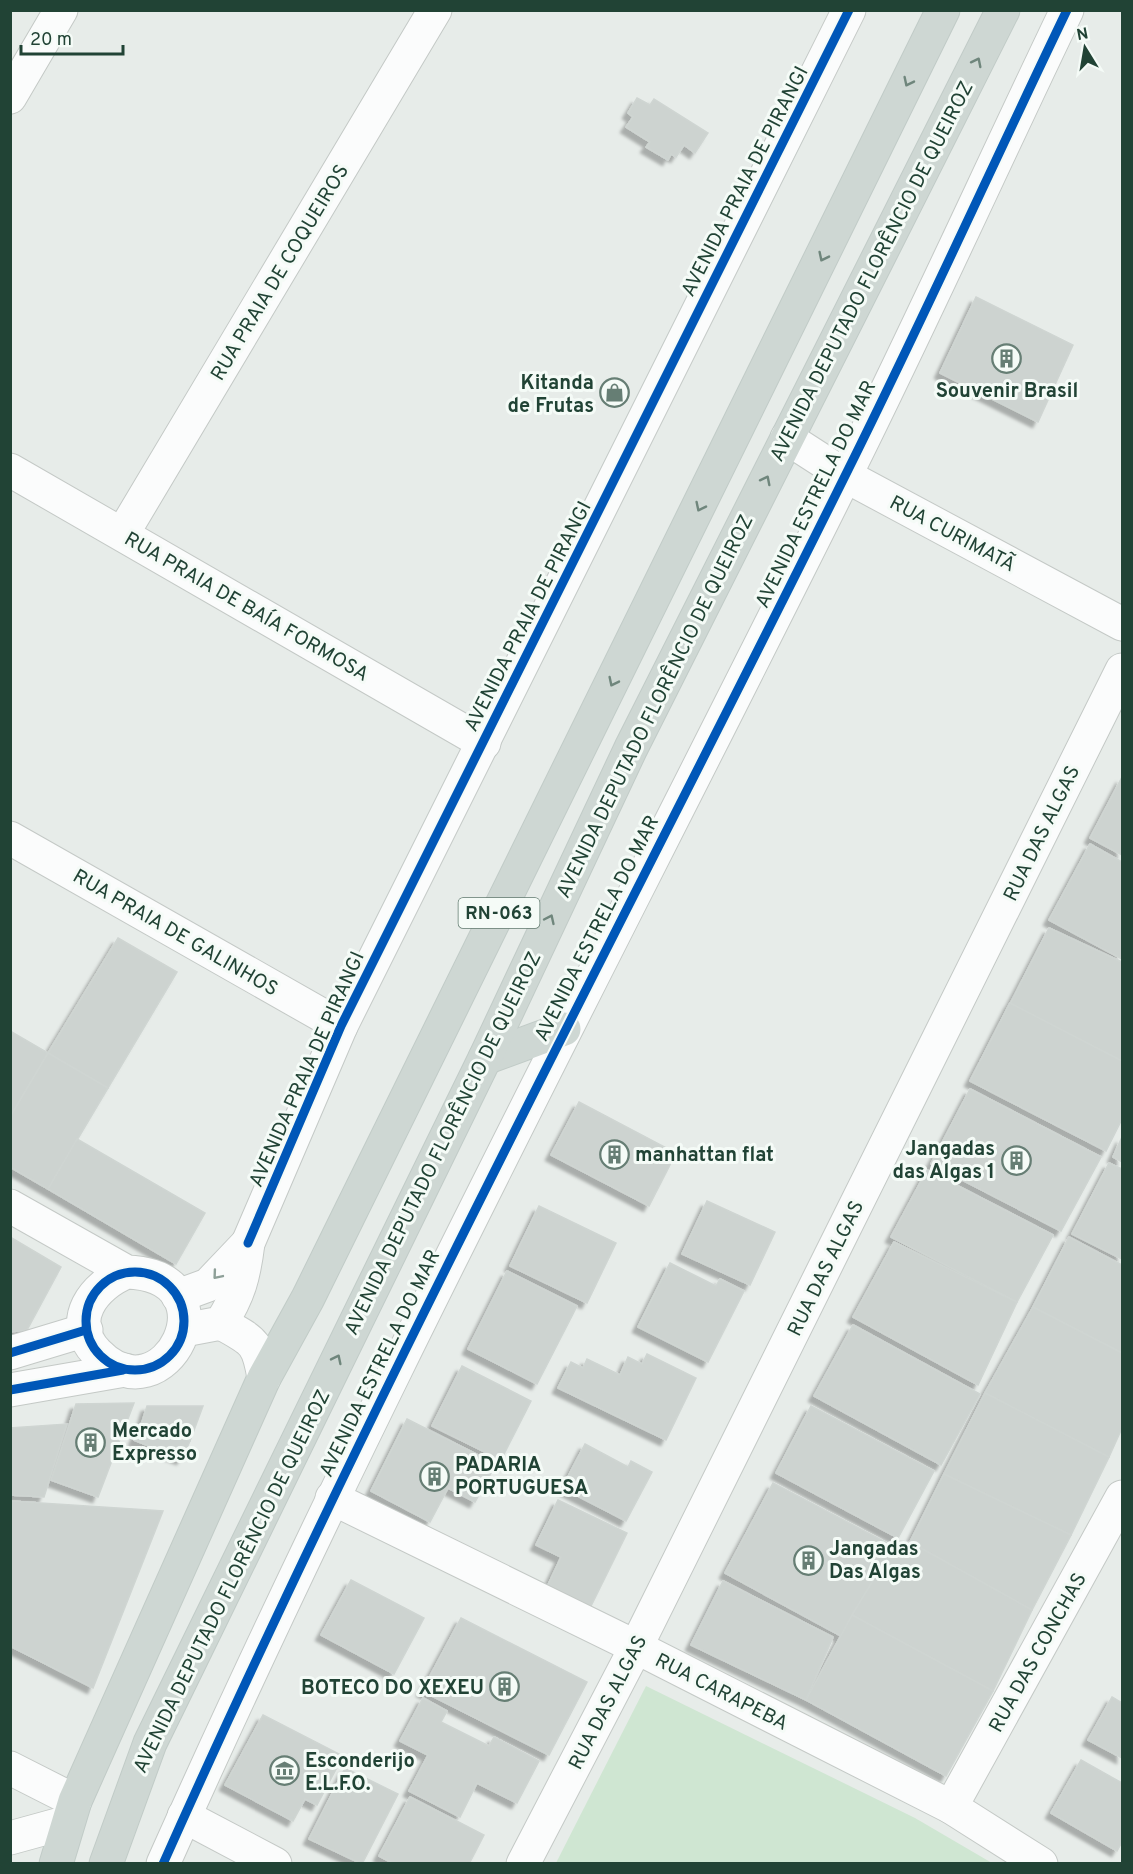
<svg xmlns="http://www.w3.org/2000/svg" width="1133" height="1874" viewBox="0 0 1133 1874" font-family="Overpass,sans-serif">
<defs>
<filter id="shadow"><feDropShadow dx="-5.5" dy="5.5" stdDeviation="1.5" flood-color="#0004"/></filter>
</defs>
<rect width="100%" height="100%" fill="#e7ece9"/>
<polygon fill="#cfe6d2" points="646,1686 915,1818 992,1863 556,1863"/>
<g fill="#cdd3d0" stroke="#cfd5d2" stroke-width="1.5" filter="url(#shadow)">
<polygon points="637,98 650,105 654,99 708,133 695,153 684,145 676,157 671,154 668,160 646,147 650,142 626,127 633,117 628,113"/>
<polygon points="976,297 1073,345 1038,422 940,373"/>
<polygon points="1122,777 1122,855 1090,838"/>
<polygon points="1090,844 1122,862 1122,959 1049,920"/>
<polygon points="1049,928 1122,962 1122,1061 1010,1004"/>
<polygon points="118,938 177,972 108,1088 48,1053"/>
<polygon points="1010,1003 1122,1061 1122,1119 1106,1151 970,1081"/>
<polygon points="10,1031 48,1053 10,1117"/>
<polygon points="48,1053 108,1088 48,1189 10,1167 10,1117"/>
<polygon points="970,1089 1101,1157 1061,1231 931,1164"/>
<polygon points="579,1102 676,1153 649,1206 551,1155"/>
<polygon points="1122,1137 1122,1162 1113,1157"/>
<polygon points="77,1139 205,1213 176,1264 48,1189"/>
<polygon points="1109,1163 1122,1169 1122,1259 1072,1234"/>
<polygon points="927,1170 1053,1235 1017,1302 891,1237"/>
<polygon points="707,1201 775,1232 750,1285 682,1254"/>
<polygon points="539,1206 616,1243 587,1303 510,1266"/>
<polygon points="10,1237 61,1267 27,1330 10,1332"/>
<polygon points="1069,1237 1122,1265 1122,1353 1033,1307"/>
<polygon points="894,1242 1017,1302 978,1385 853,1317"/>
<polygon points="670,1263 716,1286 720,1279 744,1291 708,1362 638,1327"/>
<polygon points="507,1271 577,1306 537,1384 468,1349"/>
<polygon points="1033,1307 1122,1353 1122,1428 1109,1457 985,1393"/>
<polygon points="853,1325 980,1394 941,1465 814,1396"/>
<polygon points="647,1354 696,1378 666,1440 558,1388 571,1362 583,1368 587,1359 620,1375 628,1357 642,1364"/>
<polygon points="462,1366 531,1401 501,1460 432,1426"/>
<polygon points="985,1393 1109,1457 1071,1535 944,1474"/>
<polygon points="134,1403 98,1497 51,1480 76,1404"/>
<polygon points="147,1406 203,1406 190,1441 142,1422"/>
<polygon points="811,1406 934,1471 898,1538 776,1473"/>
<polygon points="407,1419 496,1464 475,1502 448,1488 430,1522 371,1491"/>
<polygon points="142,1422 190,1441 182,1459 134,1440"/>
<polygon points="67,1424 44,1497 10,1495 10,1428"/>
<polygon points="585,1444 628,1467 631,1461 652,1472 626,1521 562,1488"/>
<polygon points="944,1474 1071,1535 1032,1610 910,1542"/>
<polygon points="773,1483 893,1546 841,1636 725,1573"/>
<polygon points="558,1500 627,1533 591,1606 548,1585 561,1557 536,1545"/>
<polygon points="10,1501 163,1511 93,1688 10,1646"/>
<polygon points="897,1541 910,1542 1032,1610 993,1691 852,1615"/>
<polygon points="351,1580 424,1618 394,1674 321,1635"/>
<polygon points="723,1581 833,1637 806,1700 691,1645"/>
<polygon points="852,1615 993,1691 946,1776 806,1700"/>
<polygon points="461,1618 587,1682 549,1755 422,1691"/>
<polygon points="1112,1697 1122,1703 1122,1758 1088,1740"/>
<polygon points="423,1698 447,1711 441,1722 489,1746 494,1737 539,1761 517,1803 477,1783 460,1817 409,1791 428,1755 400,1741"/>
<polygon points="263,1715 343,1756 317,1805 305,1799 293,1821 225,1785"/>
<polygon points="1081,1760 1122,1783 1122,1842 1117,1851 1051,1813"/>
<polygon points="345,1768 398,1794 362,1864 309,1839"/>
<polygon points="410,1797 484,1835 469,1864 394,1864 379,1856"/>
</g>
<g fill="none" stroke-linecap="round" stroke-linejoin="round">
<defs>
<g id="minor">
<polyline points="10,97 61,10"/>
<polyline points="787,438 846,476 1122,624"/>
<polyline points="10,470 484,743"/>
<polyline points="123,533 435,10"/>
<polyline points="10,838 341,1026"/>
<path d="M10 1206 127 1272C238 1276 165 1423 97 1353 66 1321 94 1285 127 1272"/>
<polyline points="178,1296 208,1285 248,1243"/>
<path d="M221 1323C253 1341 258 1341 264 1378"/>
<path d="M184 1330 221 1323C239 1295 244 1276 248 1243L341 1026 849 10"/>
<polyline points="10,1353 86,1330"/>
<polyline points="10,1390 125,1370"/>
<polyline points="332,1498 636,1647 951,1807 1041,1864"/>
<polyline points="10,1768 75,1801"/>
<polyline points="951,1807 1122,1497"/>
<polyline points="184,1816 275,1864"/>
<polyline points="10,1838 68,1822"/>
<path d="M163 1864C373 1393 615 939 844 478 921 324 992 166 1067 10"/>
<polyline points="523,1864 636,1647 1122,670"/>
</g>
<g id="major">
<polyline points="485,1058 564,1029"/>
<polyline points="56,1864 75,1801 264,1378 308,1298 943,10"/>
<polyline points="106,1864 150,1743 485,1058 631,748 1003,10"/>
</g>
</defs>
<use href="#minor" stroke="#c4c9c6" stroke-width="35"/>
<use href="#major" stroke="#c1cbc7" stroke-width="35"/>
<use href="#minor" stroke="#fbfcfc" stroke-width="33"/>
<use href="#major" stroke="#ced7d3" stroke-width="33"/>
<defs>
<g id="cycleway">
<polyline points="248,1243 341,1026 849,10"/>
<circle cx="135" cy="1321" r="49"/>
<polyline points="10,1353 86,1330"/>
<polyline points="10,1390 123,1370"/>
<path d="M163 1864C373 1393 615 939 844 478 921 324 992 166 1067 10"/>
</g>
</defs>
<use href="#cycleway" stroke="#f5fbf7" stroke-width="13"/>
<use href="#cycleway" stroke="#0057b8" stroke-width="9"/>
</g>
<defs><path id="oneway-chevron" d="M-2-3.5L2.5 0L-2 3.5" fill="none" stroke-width="1.6" stroke-linecap="round" stroke-linejoin="round" transform="scale(1.5)"/></defs>
<g stroke="#6f867c">
<use href="#oneway-chevron" transform="translate(977 62) rotate(-63)"/>
<use href="#oneway-chevron" transform="translate(908 82) rotate(116)"/>
<use href="#oneway-chevron" transform="translate(823 257) rotate(116)"/>
<use href="#oneway-chevron" transform="translate(766 480) rotate(-63)"/>
<use href="#oneway-chevron" transform="translate(700 507) rotate(116)"/>
<use href="#oneway-chevron" transform="translate(613 682) rotate(116)"/>
<use href="#oneway-chevron" transform="translate(550 919) rotate(-65)"/>
<use href="#oneway-chevron" transform="translate(337 1359) rotate(-64)"/>
</g>
<use stroke="#8ea098" href="#oneway-chevron" transform="translate(217 1275) rotate(130)"/>
<defs>
<symbol id="building-ring" viewBox="-11 -11 22 22"><circle r="9.5" fill="#f5fbf7" stroke="#667e74" stroke-width="1.5"/><path d="M-4-6H4V6H1V3H-1V6H-4ZM-2.5-4.3h1.7v1.8h-1.7ZM.8-4.3h1.7v1.8H.8ZM-2.5-1h1.7V.8h-1.7ZM.8-1h1.7V.8H.8Z" fill="#667e74"/></symbol>
<symbol id="shop-ring" viewBox="-11 -11 22 22"><circle r="9.5" fill="#f5fbf7" stroke="#667e74" stroke-width="1.5"/><path d="M-5-2.5h2.3a2.7 3.5 0 0 1 5.4 0H5L5.5 6h-11ZM-1.5-2.5h3a1.5 2.3 0 0 0-3 0Z" fill="#667e74"/></symbol>
<symbol id="museum-ring" viewBox="-11 -11 22 22"><circle r="9.5" fill="#f5fbf7" stroke="#667e74" stroke-width="1.5"/><path d="M0-6L6-3V-2H-6V-3ZM-5-1h2V3h-2ZM-1-1h2V3h-2ZM3-1h2V3H3ZM-6 4H6V6H-6Z" fill="#667e74"/></symbol>
</defs>
<g fill-rule="evenodd">
<use href="#building-ring" x="990" y="342" width="33" height="33"/>
<use href="#shop-ring" x="598" y="376" width="33" height="33"/>
<use href="#building-ring" x="598" y="1138" width="33" height="33"/>
<use href="#building-ring" x="1000" y="1144" width="33" height="33"/>
<use href="#building-ring" x="74" y="1426" width="33" height="33"/>
<use href="#building-ring" x="418" y="1460" width="33" height="33"/>
<use href="#building-ring" x="792" y="1544" width="33" height="33"/>
<use href="#building-ring" x="488" y="1670" width="33" height="33"/>
<use href="#museum-ring" x="268" y="1754" width="33" height="33"/>
</g>
<g text-anchor="middle" stroke-width="6" stroke-linejoin="round" paint-order="stroke">
<rect fill="#f5fbf7" stroke="#617a6f" stroke-width="1.5" x="458.5" y="898" width="81" height="30" rx="4.5"/>
<g font-size="18" font-weight="bold" fill="#214335">
<text x="499" y="919">RN-063</text>
</g>
<g font-size="20" fill="#214335" stroke="#f5fbf7">
<text transform="translate(744 181) rotate(-63)" y="7">AVENIDA PRAIA DE PIRANGI</text>
<text transform="translate(871 271) rotate(-63)" y="7">AVENIDA DEPUTADO FLORÊNCIO DE QUEIROZ</text>
<text transform="translate(279 272) rotate(-59)" y="7">RUA PRAIA DE COQUEIROS</text>
<text transform="translate(815 494) rotate(-64)" y="7">AVENIDA ESTRELA DO MAR</text>
<text transform="translate(953 533) rotate(28)" y="7">RUA CURIMATÃ</text>
<text transform="translate(247 606) rotate(30)" y="7">RUA PRAIA DE BAÍA FORMOSA</text>
<text transform="translate(527 616) rotate(-63)" y="7">AVENIDA PRAIA DE PIRANGI</text>
<text transform="translate(654 706) rotate(-64)" y="7">AVENIDA DEPUTADO FLORÊNCIO DE QUEIROZ</text>
<text transform="translate(1041 833) rotate(-64)" y="7">RUA DAS ALGAS</text>
<text transform="translate(596 928) rotate(-63)" y="7">AVENIDA ESTRELA DO MAR</text>
<text transform="translate(176 932) rotate(30)" y="7">RUA PRAIA DE GALINHOS</text>
<text transform="translate(306 1069) rotate(-66)" y="7">AVENIDA PRAIA DE PIRANGI</text>
<text transform="translate(442 1143) rotate(-64)" y="7">AVENIDA DEPUTADO FLORÊNCIO DE QUEIROZ</text>
<text transform="translate(825 1268) rotate(-64)" y="7">RUA DAS ALGAS</text>
<text transform="translate(379 1363) rotate(-64)" y="7">AVENIDA ESTRELA DO MAR</text>
<text transform="translate(231 1581) rotate(-64)" y="7">AVENIDA DEPUTADO FLORÊNCIO DE QUEIROZ</text>
<text transform="translate(1037 1652) rotate(-61)" y="7">RUA DAS CONCHAS</text>
<text transform="translate(722 1691) rotate(27)" y="7">RUA CARAPEBA</text>
<text transform="translate(607 1702) rotate(-63)" y="7">RUA DAS ALGAS</text>
</g>
<g font-size="20" font-weight="bold" fill="#214335" stroke="#f5fbf7" text-anchor="start">
<text x="594" y="389" text-anchor="end">Kitanda<tspan x="594" dy="23">de Frutas</tspan></text>
<text x="1007" y="397" text-anchor="middle">Souvenir Brasil</text>
<text x="995" y="1155" text-anchor="end">Jangadas<tspan x="995" dy="23">das Algas 1</tspan></text>
<text x="635" y="1161">manhattan flat</text>
<text x="112" y="1437">Mercado<tspan x="112" dy="23">Expresso</tspan></text>
<text x="455" y="1471">PADARIA<tspan x="455" dy="23">PORTUGUESA</tspan></text>
<text x="829" y="1555">Jangadas<tspan x="829" dy="23">Das Algas</tspan></text>
<text x="484" y="1694" text-anchor="end">BOTECO DO XEXEU</text>
<text x="305" y="1767">Esconderijo<tspan x="305" dy="23">E.L.F.O.</tspan></text>
</g>
</g>
<rect width="1133" height="1874" fill="none" stroke="#214335" stroke-width="24"/>
<g transform="translate(1085 48) rotate(349)" stroke="#f5fbf7" stroke-width="4.5" paint-order="stroke">
<path d="M0-4.5L10 22L0 15L-10 22Z" fill="#214335"/>
<text y="-9" font-size="16" font-weight="bold" text-anchor="middle" fill="#214335">N</text>
</g>
<path d="M21 45v9h102v-9" fill="none" stroke="#214335" stroke-width="3"/>
<text x="30" y="45" font-size="18" fill="#214335" stroke="#f5fbf7" stroke-width="4.5" paint-order="stroke">20 m</text>
</svg>
